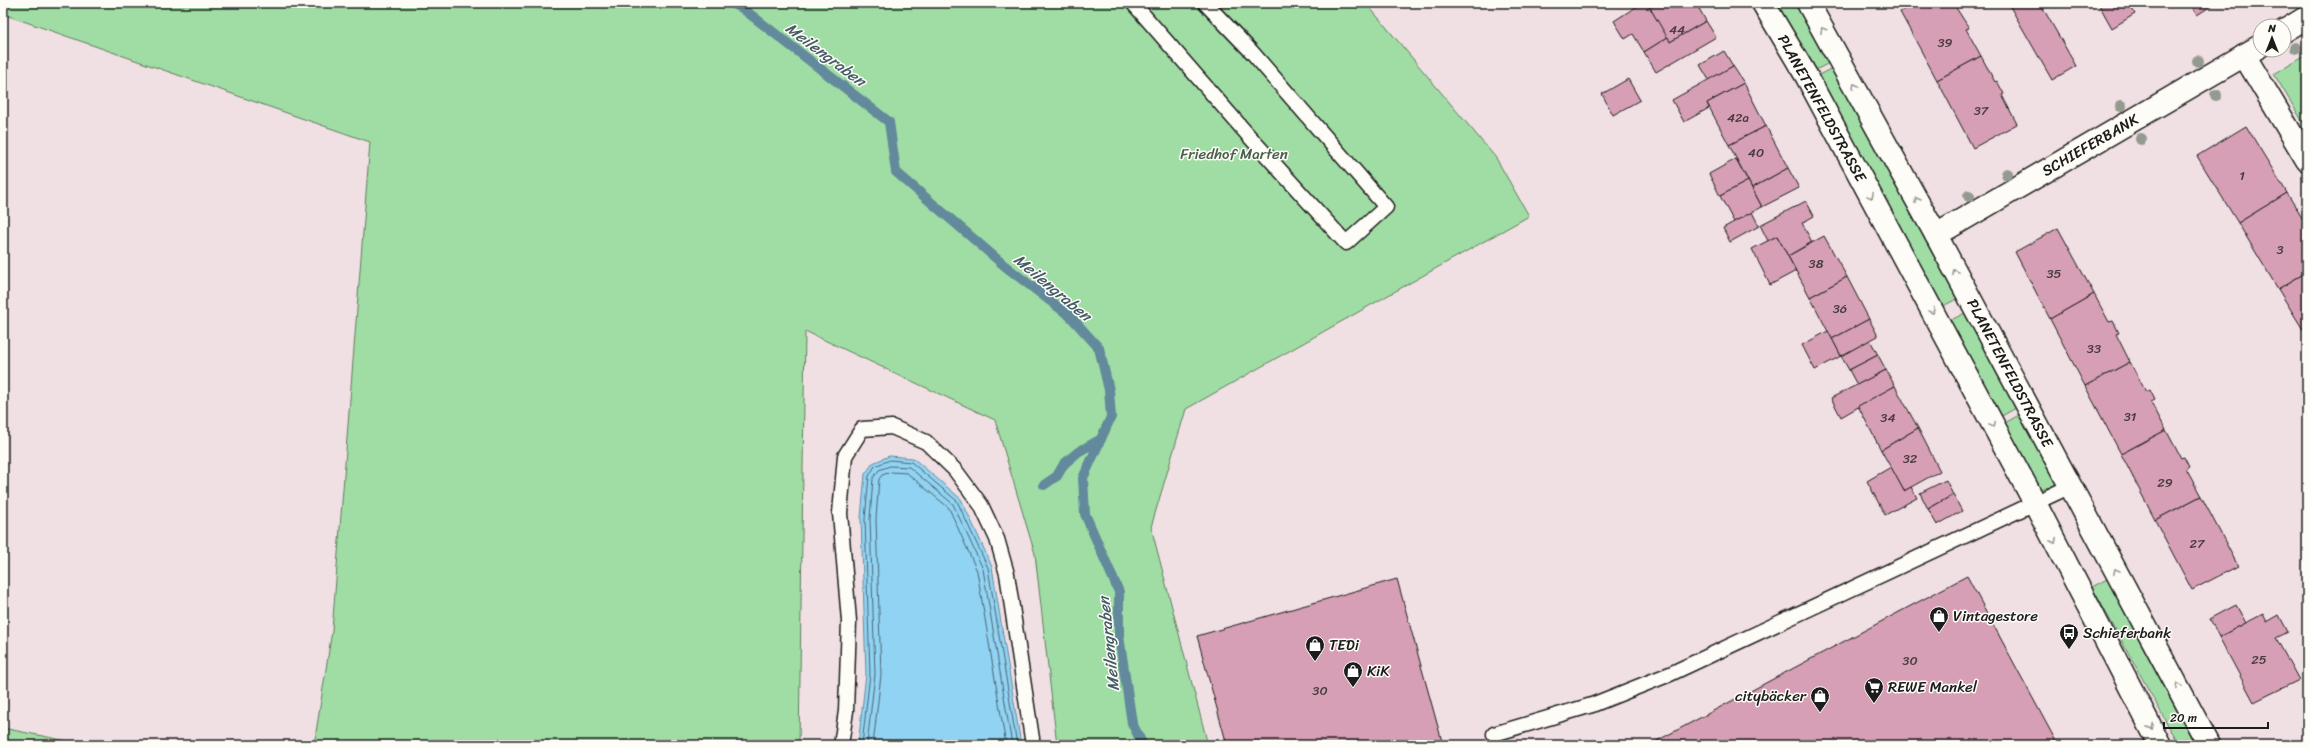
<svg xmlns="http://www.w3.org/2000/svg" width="2310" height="748" viewBox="0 0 2310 748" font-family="Sriracha,sans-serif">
<rect width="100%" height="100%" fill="#f1e0e3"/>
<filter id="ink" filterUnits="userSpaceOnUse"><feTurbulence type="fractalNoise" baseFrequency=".025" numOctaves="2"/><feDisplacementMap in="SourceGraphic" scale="8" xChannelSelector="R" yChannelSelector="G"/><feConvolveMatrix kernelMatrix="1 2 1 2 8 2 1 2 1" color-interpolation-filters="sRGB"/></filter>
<g filter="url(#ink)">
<g fill="#a0dda4" stroke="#5e7c60">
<polygon points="3,3 1366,3 1496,158 1529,216 1186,409 1151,527 1208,745 1057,745 1035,554 995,420 805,331 799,745 314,745 332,631 370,142 3,14"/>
<polygon points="1776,3 1797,3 1829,63 1814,71"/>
<polygon points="2307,55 2307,129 2274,74"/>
<polygon points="1832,68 1957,299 1941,307 1817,76"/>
<polygon points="1965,313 2016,408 2000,417 1949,321"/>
<polygon points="2019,415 2057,486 2040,489 2003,424"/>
<polygon points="2107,579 2195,745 2179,745 2092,587"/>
<polygon points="3,728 87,745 3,745"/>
</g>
<polygon fill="#91d3f2" stroke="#628a9c" points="889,456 913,458 961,499 976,531 992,567 1021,745 858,745 866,674 861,518 865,474 873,463"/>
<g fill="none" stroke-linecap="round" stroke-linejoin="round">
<g stroke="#4b6572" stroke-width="1">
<polyline points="862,745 870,674 865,519 869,476 875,466 890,460 911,462 957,501 988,568 1017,745"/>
<polyline points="867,745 875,674 870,519 873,478 879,470 890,466 909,467 953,504 983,569 1012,745"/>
<polyline points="873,745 881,675 876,519 879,479 882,475 891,472 907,473 949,508 977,571 1006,745"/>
</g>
<g stroke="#628a9c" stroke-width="10">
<polyline points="732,3 742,8 889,122 896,172 1005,266 1070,316 1099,348 1109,390 1111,417 1083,478 1085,514 1119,592 1119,636 1132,723 1143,745"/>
<polyline points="1044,485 1057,476 1064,464 1078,452 1101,439"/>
</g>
</g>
<g fill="#d69fb5" stroke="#1c1c1c">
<polygon points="1642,3 1647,3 1668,37 1644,52 1633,34 1625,39 1614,21"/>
<polygon points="1647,3 1696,3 1706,21 1670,42"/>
<polygon points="1917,3 1953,3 1969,28 1966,29 1981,56 1937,80 1900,12"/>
<polygon points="2008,3 2040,3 2076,66 2052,80"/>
<polygon points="2098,3 2129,3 2135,14 2112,28"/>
<polygon points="2190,3 2216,3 2197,15"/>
<polygon points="1706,21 1716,37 1656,72 1644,52 1668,37 1670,42"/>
<polygon points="1724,51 1733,66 1709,80 1700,65"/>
<polygon points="1981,56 1995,82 1997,81 2004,94 2002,95 2017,124 1973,148 1937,80"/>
<polygon points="1733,66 1744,83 1707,103 1709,108 1684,122 1672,100"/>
<polygon points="1628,79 1640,100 1613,115 1602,94"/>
<polygon points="1744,83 1766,126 1729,145 1707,103"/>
<polygon points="1766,126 1788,168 1752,188 1729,145"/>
<polygon points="2246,126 2287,193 2238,223 2197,156"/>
<polygon points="1736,159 1748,181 1720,196 1709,174"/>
<polygon points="1788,168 1799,188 1762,207 1752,188"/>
<polygon points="1748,181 1762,207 1734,222 1720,196"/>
<polygon points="2287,193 2307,226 2307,272 2278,289 2238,223"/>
<polygon points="1806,201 1814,216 1802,223 1812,242 1788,256 1777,236 1768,241 1760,225"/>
<polygon points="1752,212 1759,226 1730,242 1723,228"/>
<polygon points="2058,228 2094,294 2050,319 2015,252"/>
<polygon points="1777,236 1796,271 1770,285 1752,249"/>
<polygon points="1824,236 1847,277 1810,297 1788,256"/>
<polygon points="2307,272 2307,336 2278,289"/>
<polygon points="1847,277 1869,319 1832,339 1810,297"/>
<polygon points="2094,294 2109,322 2113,321 2119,333 2116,334 2130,362 2085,386 2050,319"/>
<polygon points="1869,319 1878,336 1841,356 1832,339"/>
<polygon points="1828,331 1841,356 1815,370 1802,345"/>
<polygon points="1870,340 1878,355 1849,370 1841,356"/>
<polygon points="1878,355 1886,370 1857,385 1849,370"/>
<polygon points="2130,362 2146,392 2150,390 2155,400 2151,402 2166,430 2121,454 2085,386"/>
<polygon points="1886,370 1895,386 1841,417 1831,398"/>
<polygon points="1895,386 1918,428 1881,450 1858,406"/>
<polygon points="1918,428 1940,471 1904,491 1881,450"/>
<polygon points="2166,430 2181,458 2184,457 2189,467 2186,469 2201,496 2155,520 2121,454"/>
<polygon points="1891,467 1904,491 1911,487 1917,498 1885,515 1867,481"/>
<polygon points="1946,480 1953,495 1928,509 1920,493"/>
<polygon points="1953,495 1962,511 1937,525 1928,509"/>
<polygon points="2201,496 2238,566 2192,590 2155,520"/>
<polygon points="1967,576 2058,745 1649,745"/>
<polygon points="1397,579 1443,745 1227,745 1197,636"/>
<polygon points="2236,605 2246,623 2219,637 2210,619"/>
<polygon points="2263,614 2267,622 2279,615 2288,632 2276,638 2299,680 2254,702 2219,637"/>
</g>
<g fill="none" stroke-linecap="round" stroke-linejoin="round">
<defs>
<g id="service">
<polyline points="1133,3 1248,135 1346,243 1386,207 1251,51 1205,3"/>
<polyline points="1494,734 1592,705 1670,674 2071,486"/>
<polyline points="841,745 846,711 849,621 840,513 845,456 862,429 892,427 926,442 955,470 981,505 997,539 1007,574 1033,745"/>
</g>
<g id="minor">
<polyline points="2284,31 2307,17"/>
<polyline points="2244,55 2307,160"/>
<polyline points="1936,235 2260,46"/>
</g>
<g id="tertiary">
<polyline points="1763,3 1807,77 2035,503 2160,745"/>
<polyline points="1808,3 1936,235 2209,745"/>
</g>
</defs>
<use href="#service" stroke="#1c1c1c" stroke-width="17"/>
<use href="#minor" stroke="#1c1c1c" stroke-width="25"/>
<use href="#tertiary" stroke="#1c1c1c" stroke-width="25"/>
<use href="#service" stroke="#fdfcf7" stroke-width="14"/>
<use href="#minor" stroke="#fdfcf7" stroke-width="22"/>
<use href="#tertiary" stroke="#fdfcf7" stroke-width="22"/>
</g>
<g fill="#959a90">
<circle cx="2296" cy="48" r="6"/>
<circle cx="2198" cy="61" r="6"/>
<circle cx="2216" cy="95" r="6"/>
<circle cx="2121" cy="106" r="6"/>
<circle cx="2141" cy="139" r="6"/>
<circle cx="2007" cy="174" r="6"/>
<circle cx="1969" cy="196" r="6"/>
</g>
<defs><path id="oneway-chevron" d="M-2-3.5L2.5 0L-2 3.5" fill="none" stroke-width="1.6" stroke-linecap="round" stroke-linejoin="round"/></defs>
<g stroke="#989794">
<use href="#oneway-chevron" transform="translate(1823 30) rotate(-120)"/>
<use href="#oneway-chevron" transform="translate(1855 86) rotate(-119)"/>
<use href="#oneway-chevron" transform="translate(1871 196) rotate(62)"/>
<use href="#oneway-chevron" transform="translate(1917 200) rotate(-119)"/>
<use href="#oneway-chevron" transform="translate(1955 272) rotate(-118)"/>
<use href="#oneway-chevron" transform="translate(1932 311) rotate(62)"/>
<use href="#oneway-chevron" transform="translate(1993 425) rotate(62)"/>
<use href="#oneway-chevron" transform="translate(2054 541) rotate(63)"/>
<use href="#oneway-chevron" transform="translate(2116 571) rotate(-118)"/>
<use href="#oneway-chevron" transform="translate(2178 686) rotate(-118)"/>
<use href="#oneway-chevron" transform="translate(2151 727) rotate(63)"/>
</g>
</g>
<defs>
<symbol id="shop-pin" viewBox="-11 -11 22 30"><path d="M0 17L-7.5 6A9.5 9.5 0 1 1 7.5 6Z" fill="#1c1c1c" stroke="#fdfcf7"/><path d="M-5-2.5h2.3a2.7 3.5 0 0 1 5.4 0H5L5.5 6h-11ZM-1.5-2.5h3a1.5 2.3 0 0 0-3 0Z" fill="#fff"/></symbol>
<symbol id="bus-pin" viewBox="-11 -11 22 30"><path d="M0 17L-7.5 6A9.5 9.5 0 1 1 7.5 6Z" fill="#1c1c1c" stroke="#fdfcf7"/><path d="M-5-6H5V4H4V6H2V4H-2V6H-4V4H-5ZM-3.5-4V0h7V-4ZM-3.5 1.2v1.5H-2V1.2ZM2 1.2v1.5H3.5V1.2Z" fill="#fff"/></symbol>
<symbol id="supermarket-pin" viewBox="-11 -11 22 30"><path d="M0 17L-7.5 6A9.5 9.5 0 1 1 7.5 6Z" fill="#1c1c1c" stroke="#fdfcf7"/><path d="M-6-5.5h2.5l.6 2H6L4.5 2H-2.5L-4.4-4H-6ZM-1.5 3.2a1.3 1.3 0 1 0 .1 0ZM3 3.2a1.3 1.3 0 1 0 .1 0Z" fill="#fff"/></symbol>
</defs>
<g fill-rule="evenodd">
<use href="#shop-pin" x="1928" y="605" width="22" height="30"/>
<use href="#bus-pin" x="2058" y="622" width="22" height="30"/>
<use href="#shop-pin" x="1304" y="634" width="22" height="30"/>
<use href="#shop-pin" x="1342" y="660" width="22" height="30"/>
<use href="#supermarket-pin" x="1863" y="676" width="22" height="30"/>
<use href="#shop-pin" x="1809" y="685" width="22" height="30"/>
</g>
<g text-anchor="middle" stroke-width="3" stroke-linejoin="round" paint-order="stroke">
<g font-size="13" fill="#4a3d42">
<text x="1677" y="34">44</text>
<text x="1945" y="47">39</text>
<text x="1981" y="115">37</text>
<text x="1738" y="122">42a</text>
<text x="1756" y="157">40</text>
<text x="2242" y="180">1</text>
<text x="2280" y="254">3</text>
<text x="1816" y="268">38</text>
<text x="2054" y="278">35</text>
<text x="1840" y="313">36</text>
<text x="2094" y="353">33</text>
<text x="2130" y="421">31</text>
<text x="1888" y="422">34</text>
<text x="1910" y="463">32</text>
<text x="2165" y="487">29</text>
<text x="2197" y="548">27</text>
<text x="2259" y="664">25</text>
<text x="1910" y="665">30</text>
<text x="1320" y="695">30</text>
</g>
<g font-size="15" fill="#1c1c1c" stroke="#fdfcf7">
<text transform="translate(1822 108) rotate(61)" y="5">PLANETENFELDSTRASSE</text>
<text transform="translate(2090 145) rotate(-30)" y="5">SCHIEFERBANK</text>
<text transform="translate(2010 373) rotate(62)" y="5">PLANETENFELDSTRASSE</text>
</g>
<g font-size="15" fill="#4a604c" stroke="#fdfcf7">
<text x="1234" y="159">Friedhof Marten</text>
</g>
<g font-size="15" fill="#1c1c1c" stroke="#fdfcf7" text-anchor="start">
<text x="1953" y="621">Vintagestore</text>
<text x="2083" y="638">Schieferbank</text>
<text x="1329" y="650">TEDi</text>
<text x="1367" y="676">KiK</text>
<text x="1888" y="692">REWE Mankel</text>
<text x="1806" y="701" text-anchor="end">citybäcker</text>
</g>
<g font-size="16" font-style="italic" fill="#455c67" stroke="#fdfcf7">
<text transform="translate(826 54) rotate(37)" y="6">Meilengraben</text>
<text transform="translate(1053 287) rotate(40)" y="6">Meilengraben</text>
<text transform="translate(1108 644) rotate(-96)" y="6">Meilengraben</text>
</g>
</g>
<rect width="2310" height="748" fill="none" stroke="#fdfcf7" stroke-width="16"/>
<rect x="8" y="8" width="2294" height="732" fill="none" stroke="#1c1c1c" stroke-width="1.5" filter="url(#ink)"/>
<g transform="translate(2272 38)"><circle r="19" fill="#fdfcf7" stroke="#a3a29f"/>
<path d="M0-3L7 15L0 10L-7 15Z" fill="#1c1c1c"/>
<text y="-6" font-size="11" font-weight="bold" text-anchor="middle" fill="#1c1c1c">N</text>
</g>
<path d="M2164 722v6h104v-6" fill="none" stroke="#1c1c1c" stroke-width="2"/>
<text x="2170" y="722" font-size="12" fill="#1c1c1c" stroke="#fdfcf7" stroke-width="3" paint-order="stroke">20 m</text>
</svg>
